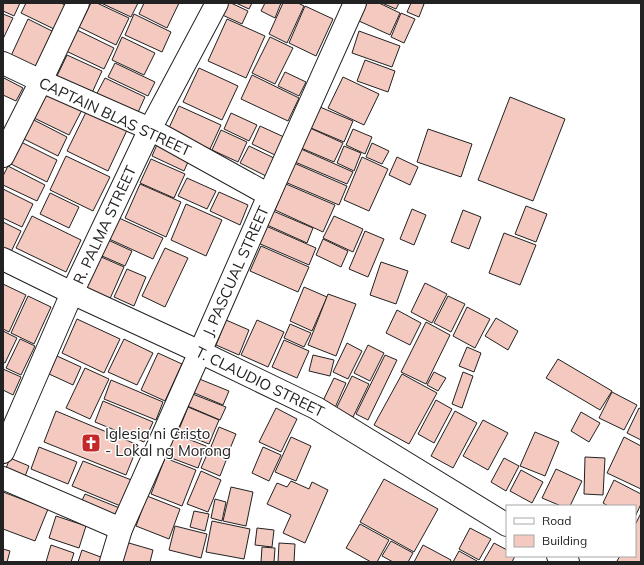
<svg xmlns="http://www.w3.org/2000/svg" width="644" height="565" viewBox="0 0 644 565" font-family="Mulish,sans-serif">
<rect width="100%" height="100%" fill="#fff"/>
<g fill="#f3c9c0" stroke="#222">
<polygon points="3,3 20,3 14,16 3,11"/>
<polygon points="26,3 61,3 65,5 54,29 21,13"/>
<polygon points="91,3 97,3 129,18 116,45 79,27"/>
<polygon points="101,3 138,3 131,17"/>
<polygon points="144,3 179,3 167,28 139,14"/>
<polygon points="223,3 231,3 248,11 242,24 218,13"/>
<polygon points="236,3 252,3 249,9"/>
<polygon points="265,3 281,3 275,18 261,11"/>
<polygon points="283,3 298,3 304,6 287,43 269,34"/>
<polygon points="367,3 379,3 400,13 390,35 359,21"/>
<polygon points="382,3 399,3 396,9"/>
<polygon points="411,3 421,3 424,4 419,17 407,12"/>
<polygon points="305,6 333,19 316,56 289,43"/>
<polygon points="401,13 415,19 404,43 391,37"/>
<polygon points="3,14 13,18 3,39"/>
<polygon points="134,14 171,32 162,52 125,35"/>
<polygon points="28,19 54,32 35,70 10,58"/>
<polygon points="227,19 265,36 246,78 208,61"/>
<polygon points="77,30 114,48 104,69 66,51"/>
<polygon points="359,31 400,46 392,67 352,53"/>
<polygon points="122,37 155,53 144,75 112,60"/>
<polygon points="270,37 293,48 275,84 252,73"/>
<polygon points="67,55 102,71 91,95 56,78"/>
<polygon points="365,60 395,71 388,92 357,81"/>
<polygon points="115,63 155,82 148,96 108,77"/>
<polygon points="199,68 238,86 222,120 183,102"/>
<polygon points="285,72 306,82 299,96 278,86"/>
<polygon points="252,75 299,98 288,121 241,99"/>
<polygon points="343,77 379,94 364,125 328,108"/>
<polygon points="4,78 23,88 16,101 3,95 3,80"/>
<polygon points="105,78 145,97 135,119 94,99"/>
<polygon points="48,90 83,108 69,135 34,118"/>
<polygon points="510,97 565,119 533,201 478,180"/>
<polygon points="179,106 221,125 210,149 168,130"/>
<polygon points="320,107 353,121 344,142 311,128"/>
<polygon points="88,108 128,128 108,171 67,151"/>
<polygon points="231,113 257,125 249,141 224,129"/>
<polygon points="32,119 67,137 58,156 22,138"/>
<polygon points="260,126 284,137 275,155 252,144"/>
<polygon points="310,128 343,143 334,162 301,148"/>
<polygon points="353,129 372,137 365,154 346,145"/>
<polygon points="428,129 472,144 461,177 417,162"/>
<polygon points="221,130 247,142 238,162 212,150"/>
<polygon points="159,140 191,155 184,171 152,156"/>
<polygon points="21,142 57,160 47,182 11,164"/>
<polygon points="372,143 389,151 382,164 366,157"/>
<polygon points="249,146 274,158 266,176 240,163"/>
<polygon points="344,146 361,153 354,171 337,163"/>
<polygon points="301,149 353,172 347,184 295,162"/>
<polygon points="66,156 110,177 93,211 50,190"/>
<polygon points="362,157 388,169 369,211 344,200"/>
<polygon points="397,157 418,167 410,185 389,175"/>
<polygon points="151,159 185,174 174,198 140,183"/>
<polygon points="294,163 347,186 339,205 285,182"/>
<polygon points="8,166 45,185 37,201 3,185 3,176"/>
<polygon points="187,178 216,191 207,209 178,196"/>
<polygon points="140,184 181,202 166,237 125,218"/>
<polygon points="286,184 335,205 323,232 275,210"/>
<polygon points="3,189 33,204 22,227 3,218"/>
<polygon points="219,192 248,205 240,225 210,211"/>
<polygon points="50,193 79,207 69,228 40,214"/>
<polygon points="186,204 222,220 206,256 171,240"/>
<polygon points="526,206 547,214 536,242 515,234"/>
<polygon points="412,209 426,215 414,245 400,239"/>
<polygon points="463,210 481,217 469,249 451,242"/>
<polygon points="273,211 313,228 307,243 267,225"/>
<polygon points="32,216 81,240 66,272 16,248"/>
<polygon points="334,216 363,229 353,252 323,238"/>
<polygon points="119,218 163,238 153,259 109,239"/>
<polygon points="3,222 21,231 10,254 3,250"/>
<polygon points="266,226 316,248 309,265 258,243"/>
<polygon points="365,231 384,239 368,277 349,269"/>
<polygon points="504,233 536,245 520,285 489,273"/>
<polygon points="323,239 348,251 341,267 316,255"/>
<polygon points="108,240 132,251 125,266 102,256"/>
<polygon points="261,246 309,267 298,292 250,271"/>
<polygon points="165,248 188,258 165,307 142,296"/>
<polygon points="99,256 124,267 109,301 84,290"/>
<polygon points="381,262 408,271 396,304 370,295"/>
<polygon points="127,269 146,277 134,306 114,297"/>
<polygon points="425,283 447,294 432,323 411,312"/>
<polygon points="3,284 26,295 9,332 3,329"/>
<polygon points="304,287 327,297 312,331 290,321"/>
<polygon points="328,294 356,304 336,356 308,345"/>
<polygon points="28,296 51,307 34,344 11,333"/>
<polygon points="448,296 465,304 451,332 434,323"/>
<polygon points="467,307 490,319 475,348 453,336"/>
<polygon points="397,310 421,323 410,345 386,333"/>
<polygon points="496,318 518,331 508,350 485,336"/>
<polygon points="77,319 120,339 104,373 62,353"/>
<polygon points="226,320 249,330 239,355 216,345"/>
<polygon points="257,320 284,332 268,367 241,355"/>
<polygon points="426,322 450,335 426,384 401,372"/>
<polygon points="290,324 311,333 304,347 284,338"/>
<polygon points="3,331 17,338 5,363 3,362"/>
<polygon points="20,339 35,346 21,375 6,368"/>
<polygon points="124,339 153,353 137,385 108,372"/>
<polygon points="284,340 309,351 297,378 272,367"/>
<polygon points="347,343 362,351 348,379 333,372"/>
<polygon points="368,345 384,353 370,381 354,373"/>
<polygon points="467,347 481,353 474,372 459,366"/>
<polygon points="158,353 182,364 165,401 141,390"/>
<polygon points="313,355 334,360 330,376 309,371"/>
<polygon points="385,355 397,360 368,420 356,414"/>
<polygon points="57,356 81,367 73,385 49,374"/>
<polygon points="558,359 612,391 600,410 546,378"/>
<polygon points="85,368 109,379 90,419 66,408"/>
<polygon points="3,369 21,377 13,395 3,390"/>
<polygon points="434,372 446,378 438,391 427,385"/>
<polygon points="463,372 473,376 462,408 452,404"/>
<polygon points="402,374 437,393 409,444 374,425"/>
<polygon points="352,376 369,384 353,417 336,409"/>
<polygon points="197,378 229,391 223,405 192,392"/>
<polygon points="334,378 346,383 334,410 321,405"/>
<polygon points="111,380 163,402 156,420 104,399"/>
<polygon points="612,392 637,405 624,430 599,418"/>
<polygon points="190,393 226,407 220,420 185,405"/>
<polygon points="436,400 452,409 434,443 418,434"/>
<polygon points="103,401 153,422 144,442 95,422"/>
<polygon points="188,407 219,420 209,444 178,432"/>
<polygon points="276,408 297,419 281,452 259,442"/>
<polygon points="639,408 641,409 641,440 627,433"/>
<polygon points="56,411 138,445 126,475 44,442"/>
<polygon points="455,411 477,423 453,468 431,456"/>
<polygon points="581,412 600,423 589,442 571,431"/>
<polygon points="483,420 508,433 488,470 463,456"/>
<polygon points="219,427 236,434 227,456 210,449"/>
<polygon points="535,432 559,442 545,476 520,466"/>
<polygon points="175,434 206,446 198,468 166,456"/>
<polygon points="291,437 311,446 296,481 275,472"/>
<polygon points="624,437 641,446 641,489 607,473"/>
<polygon points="39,447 77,462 68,484 31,469"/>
<polygon points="263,447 281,455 269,481 252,473"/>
<polygon points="209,450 227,458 220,476 201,468"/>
<polygon points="585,457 605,458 603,495 584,494"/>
<polygon points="10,458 29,466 22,484 3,476"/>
<polygon points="165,458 196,470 182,506 151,494"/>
<polygon points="504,458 519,466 506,491 491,482"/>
<polygon points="83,461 134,481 123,507 72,486"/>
<polygon points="556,469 582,481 570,506 561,506 542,498"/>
<polygon points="521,470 543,482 532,503 510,491"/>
<polygon points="201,471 221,480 208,512 187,504"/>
<polygon points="384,479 438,509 414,552 360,522"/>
<polygon points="614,480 641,494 641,504 635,517 635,506 608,506 603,503"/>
<polygon points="291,481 309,489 312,482 328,490 305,543 283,533 291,515 267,504 277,483 287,487"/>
<polygon points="231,487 253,492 246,526 223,521"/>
<polygon points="3,492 48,509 35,541 3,529"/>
<polygon points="85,494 122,509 116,522 79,507"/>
<polygon points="147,496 180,509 169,539 136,526"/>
<polygon points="215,499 226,502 222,521 211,518"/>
<polygon points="194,511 209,514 205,531 190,527"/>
<polygon points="641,513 641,562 620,562 617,561 620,556 635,556 635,525"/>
<polygon points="56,516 86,526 79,548 49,538"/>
<polygon points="212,521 250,529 244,559 206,552"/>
<polygon points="360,524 389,540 377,562 371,562 346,548"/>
<polygon points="175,526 207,534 201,558 169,550"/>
<polygon points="257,528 274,530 272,547 255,545"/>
<polygon points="470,528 491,539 479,560 459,549"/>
<polygon points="122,541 153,550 150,562 116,562"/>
<polygon points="391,541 413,553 408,562 393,562 382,556"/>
<polygon points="279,543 295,544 294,562 278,562"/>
<polygon points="494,543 507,550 507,556 515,556 512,562 483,562"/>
<polygon points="51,545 74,553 71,562 46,562"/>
<polygon points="423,545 451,560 450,562 414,562"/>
<polygon points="262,547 275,548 274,562 261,562"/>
<polygon points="3,549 10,551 7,562 3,562"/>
<polygon points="82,550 106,559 105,562 78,562"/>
<polygon points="459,551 477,561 477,562 453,562"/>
</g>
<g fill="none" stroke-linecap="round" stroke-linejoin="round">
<defs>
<g id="minor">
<polyline points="3,63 41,81 150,129 269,195"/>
<polyline points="3,156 41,81 78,3"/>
<polyline points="3,452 72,293 150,129 217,3"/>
<polyline points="3,478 121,529"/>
<polyline points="111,562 121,529 200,352 269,195 355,3"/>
</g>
<g id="major">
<polyline points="3,259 72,293 200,352 316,408 507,525"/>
<polyline points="558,556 568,562"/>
</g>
</defs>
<use href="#minor" stroke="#222" stroke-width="24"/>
<use href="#major" stroke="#222" stroke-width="24"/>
<use href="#minor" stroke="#fff" stroke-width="22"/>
<use href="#major" stroke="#fff" stroke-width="22"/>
</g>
<defs>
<symbol id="church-square" viewBox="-11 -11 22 22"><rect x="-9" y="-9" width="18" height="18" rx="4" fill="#c62828" stroke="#fff"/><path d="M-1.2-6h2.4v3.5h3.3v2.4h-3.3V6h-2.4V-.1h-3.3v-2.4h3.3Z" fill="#fff"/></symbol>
</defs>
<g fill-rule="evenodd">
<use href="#church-square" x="80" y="432" width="22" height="22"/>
</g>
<g text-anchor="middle" stroke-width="3" stroke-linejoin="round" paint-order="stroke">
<g font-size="15" fill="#222" stroke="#fff">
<text transform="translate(115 117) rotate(25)" y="5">CAPTAIN BLAS STREET</text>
<text transform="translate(105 225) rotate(-65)" y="5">R. PALMA STREET</text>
<text transform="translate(236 271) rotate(-66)" y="5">J. PASCUAL STREET</text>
<text transform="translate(260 382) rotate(26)" y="5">T. CLAUDIO STREET</text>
</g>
<g font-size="15" fill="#222" stroke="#fff" text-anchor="start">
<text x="105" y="439">Iglesia ni Cristo<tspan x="105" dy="17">- Lokal ng Morong</tspan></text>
</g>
</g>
<rect width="644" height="565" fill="none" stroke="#222222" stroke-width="8"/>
<rect x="506" y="505" width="130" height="52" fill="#ffffff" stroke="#a7a7a7"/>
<rect x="514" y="518" width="20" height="6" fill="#ffffff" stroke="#a7a7a7"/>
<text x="542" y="525" font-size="12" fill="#222222">Road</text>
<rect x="514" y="535" width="20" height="12" fill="#f3c9c0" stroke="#a7a7a7"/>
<text x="542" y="545" font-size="12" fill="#222222">Building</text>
</svg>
